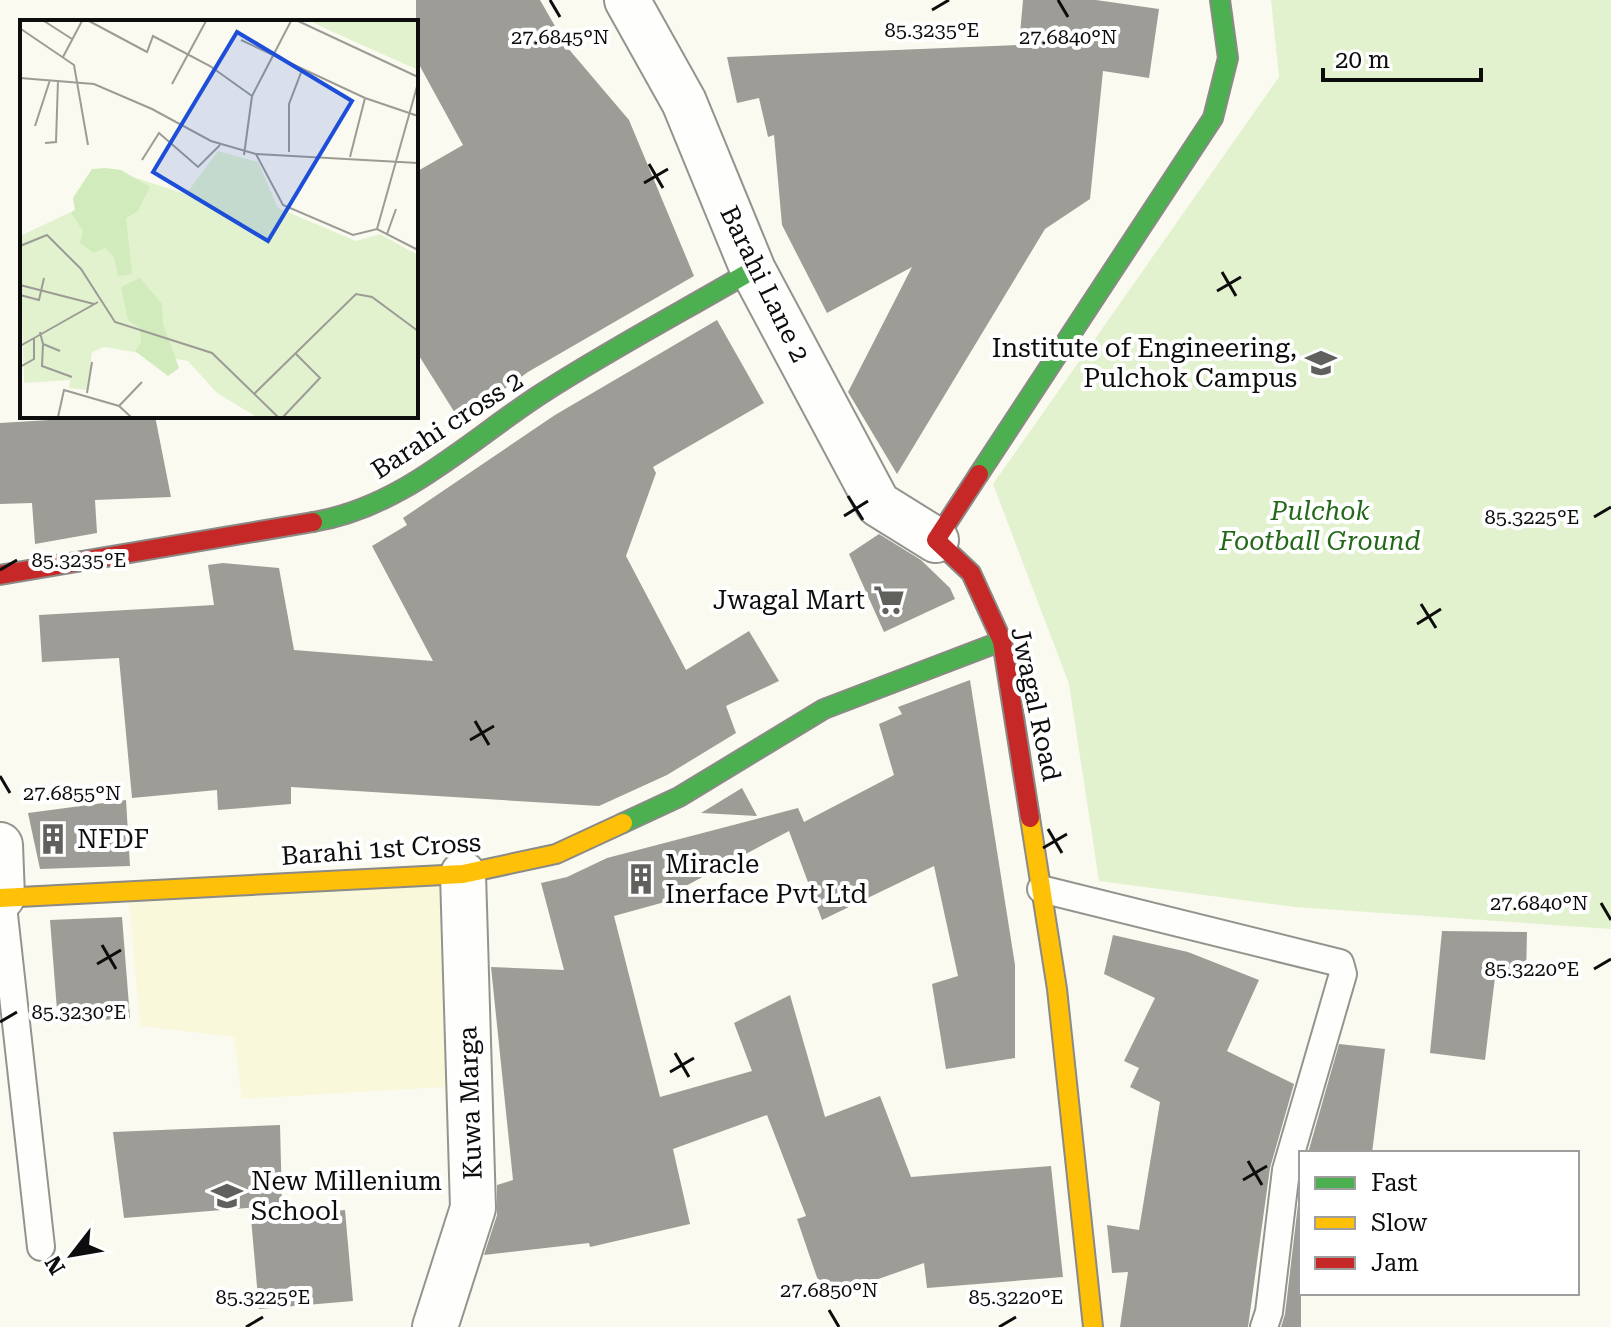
<svg xmlns="http://www.w3.org/2000/svg" width="1611" height="1327" viewBox="0 0 1611 1327" font-family="'Roboto Serif',serif">
<rect width="100%" height="100%" fill="#fbfaf0"/>
<polygon fill="#f9f8db" points="440,883 461,1086 242,1099 234,1037 140,1026 129,901"/>
<polygon fill="#e2f2ce" points="1271,0 1611,0 1611,929 1295,907 1099,881 1069,684 993,484 1279,77"/>
<g fill="#9e9c96">
<polygon points="416,0 540,0 567,47 629,120 694,276 528,372 460,421 416,351 416,172 463,145 416,59"/>
<polygon points="1023,0 1096,0 1159,9 1149,78 1103,71 1090,199 1045,229 897,474 848,392 912,267 827,313 782,225 774,135 768,137 759,98 737,103 727,57 1019,45"/>
<polygon points="717,320 764,403 653,467 656,473 626,556 686,670 749,631 779,681 726,706 736,733 667,775 599,806 291,787 291,804 218,810 217,790 132,798 119,658 42,662 39,615 214,605 208,565 223,563 279,568 294,650 433,661 372,546 407,525 403,518 555,415"/>
<polygon points="115,416 155,416 171,497 95,500 97,533 35,544 32,503 0,504 0,423"/>
<polygon points="879,534 921,560 950,588 955,599 884,632 849,554"/>
<polygon points="970,680 1015,965 1015,1058 946,1069 932,984 958,976 934,866 822,920 789,831 680,889 683,897 614,916 660,1097 752,1071 734,1023 790,995 825,1117 880,1096 911,1177 1051,1166 1063,1277 927,1288 924,1263 824,1298 797,1219 806,1216 767,1115 673,1149 690,1224 590,1247 589,1243 484,1255 497,1215 497,1185 513,1180 491,967 564,970 541,883 567,877 607,858 798,808 804,822 894,775 879,724 902,714 898,707"/>
<polygon points="742,788 757,816 701,813"/>
<polygon points="126,800 130,866 40,869 28,813"/>
<polygon points="122,917 130,1018 58,1023 50,920"/>
<polygon points="1442,931 1527,932 1526,977 1495,977 1485,1060 1430,1053"/>
<polygon points="1113,935 1188,952 1259,980 1227,1051 1294,1084 1270,1168 1248,1327 1120,1327 1128,1272 1112,1273 1107,1225 1139,1230 1160,1102 1130,1087 1139,1068 1124,1061 1155,998 1104,974"/>
<polygon points="1339,1044 1385,1049 1372,1153 1308,1153"/>
<polygon points="280,1125 282,1205 124,1218 113,1132"/>
<polygon points="1301,1179 1301,1327 1281,1327 1285,1314"/>
<polygon points="345,1210 353,1301 259,1309 251,1218"/>
</g>
<g fill="none" stroke-linecap="round" stroke-linejoin="round">
<defs>
<g id="lane">
<polyline points="1041,889 1340,963 1343,974 1286,1170 1269,1312 1264,1327"/>
<polyline points="2,897 41,1247"/>
</g>
<g id="street">
<polyline points="627,0 684,102 753,270 878,504 936,540"/>
<polyline points="0,845 2,897"/>
<polyline points="435,1327 473,1208 463,874"/>
</g>
<g id="fast">
<polyline points="979,474 1213,118 1228,58 1220,0"/>
<path d="M313 522C403 507 467 442 541 394 609 350 683 311 753 270"/>
<polyline points="623,823 679,797 824,709 1002,641"/>
</g>
<g id="slow">
<polyline points="1030,818 1057,989 1093,1327"/>
<polyline points="0,898 463,874 556,854 623,823"/>
</g>
<g id="jam">
<polyline points="979,474 936,540 971,573 1002,641 1030,818"/>
<polyline points="0,575 313,522"/>
</g>
</defs>
<use href="#lane" stroke="#94948f" stroke-width="30"/>
<use href="#street" stroke="#94948f" stroke-width="48"/>
<use href="#fast" stroke="#8b8a86" stroke-width="22"/>
<use href="#slow" stroke="#8b8a86" stroke-width="22"/>
<use href="#jam" stroke="#8b8a86" stroke-width="22"/>
<use href="#lane" stroke="#fefefd" stroke-width="26"/>
<use href="#street" stroke="#fefefd" stroke-width="44"/>
<use href="#fast" stroke="#4caf50" stroke-width="18"/>
<use href="#slow" stroke="#ffc107" stroke-width="18"/>
<use href="#jam" stroke="#c62828" stroke-width="18"/>
</g>
<path fill="none" stroke="#0d0d0d" stroke-width="3" d="M550 0 560 17M1058 0 1068 17M932 10 949 0M649 164 663 188M644 183 668 169M1222 272 1236 296M1217 291 1241 277M848 496 863 520M844 516 868 501M1594 517 1611 507M0 570 17 560M1421 604 1436 628M1417 624 1441 609M475 721 489 745M470 740 494 726M0 776 10 793M1048 829 1062 853M1043 848 1067 834M1601 903 1611 920M102 945 116 969M97 964 121 950M1594 969 1611 959M0 1022 17 1012M675 1053 689 1077M670 1072 694 1058M1248 1161 1262 1185M1243 1180 1267 1166M829 1310 839 1327M246 1327 263 1317M999 1327 1016 1317"/>
<defs>
<symbol id="university-bare" viewBox="-9 -9 18 18"><path d="M0-5L7-2L0 1L-7-2ZM-4 1L0 2.5L4 1V4Q0 6-4 4Z" fill="#60605c" stroke="#fff" stroke-width="2.5" paint-order="stroke"/></symbol>
<symbol id="supermarket-bare" viewBox="-9 -9 18 18"><path d="M-6-5.5h2.5l.6 2H6L4.5 2H-2.5L-4.4-4H-6ZM-1.5 3.2a1.3 1.3 0 1 0 .1 0ZM3 3.2a1.3 1.3 0 1 0 .1 0Z" fill="#60605c" stroke="#fff" stroke-width="2.5" paint-order="stroke"/></symbol>
<symbol id="building-bare" viewBox="-9 -9 18 18"><path d="M-4-6H4V6H1V3H-1V6H-4ZM-2.5-4.3h1.7v1.8h-1.7ZM.8-4.3h1.7v1.8H.8ZM-2.5-1h1.7V.8h-1.7ZM.8-1h1.7V.8H.8Z" fill="#60605c" stroke="#fff" stroke-width="2.5" paint-order="stroke"/></symbol>
<symbol id="school-bare" viewBox="-9 -9 18 18"><path d="M0-5L7-2L0 1L-7-2ZM-4 1L0 2.5L4 1V4Q0 6-4 4Z" fill="#60605c" stroke="#fff" stroke-width="2.5" paint-order="stroke"/></symbol>
</defs>
<g fill-rule="evenodd">
<use href="#university-bare" x="1299" y="341" width="44" height="44"/>
<use href="#supermarket-bare" x="867" y="578" width="44" height="44"/>
<use href="#building-bare" x="31" y="817" width="44" height="44"/>
<use href="#building-bare" x="619" y="857" width="44" height="44"/>
<use href="#school-bare" x="205" y="1174" width="44" height="44"/>
</g>
<g text-anchor="middle" stroke-width="8" stroke-linejoin="round" paint-order="stroke">
<g font-size="26" fill="#0d0d0d" stroke="#fff">
<text transform="translate(765 284) rotate(64)" y="9">Barahi Lane 2</text>
<text transform="translate(447 425) rotate(-33)" y="9">Barahi cross 2</text>
<text transform="translate(1036 704) rotate(78)" y="9">Jwagal Road</text>
<text transform="translate(381 849) rotate(-4)" y="9">Barahi 1st Cross</text>
<text transform="translate(470 1103) rotate(-92)" y="9">Kuwa Marga</text>
</g>
<g font-size="26" fill="#0d0d0d" stroke="#fff" text-anchor="start">
<text x="1297" y="357" text-anchor="end">Institute of Engineering,<tspan x="1297" dy="30">Pulchok Campus</tspan></text>
<text x="865" y="609" text-anchor="end">Jwagal Mart</text>
<text x="77" y="848">NFDF</text>
<text x="665" y="873">Miracle<tspan x="665" dy="30">Inerface Pvt Ltd</tspan></text>
<text x="251" y="1190">New Millenium<tspan x="251" dy="30">School</tspan></text>
</g>
<g font-size="26" font-style="italic" fill="#246919" stroke="#fff">
<text x="1320" y="520">Pulchok<tspan x="1320" dy="30">Football Ground</tspan></text>
</g>
</g>
<g transform="translate(20 20)">
<rect width="398" height="398" fill="#fbfaf0"/>
<path d="M290 1H398V50L313 12ZM198 131 238 142 258 188 336 221 360 214 398 235 397 397H237L197 373 168 341 84 327 72 332 68 370 49 368 50 360 4 363 0 216 55 190 53 178 73 151 97 152 166 174Z" fill="#e2f2ce"/>
<path d="M85 148 101 150 130 167 118 191 106 198 112 254 98 256 94 237 85 228 74 233 60 223 63 211 51 193 55 190 53 178 72 149ZM120 258 142 284 143 304 159 348 148 356 115 331 121 323 120 308 108 300 101 267Z" fill="#d1ebbc"/>
<path fill="none" stroke="#9c9b95" stroke-width="2" d="M24 1 52 19M69 1 127 32 133 16 190 46 232 76M278 1 398 57M1 9 54 45 68 125M221 20 345 78 398 96M43 37 62 1M0 58 74 64 132 89 191 121 236 134 263 185 333 215 357 209 398 230M152 64 186 1M15 106 30 60M25 123 36 122 38 60M269 132V84L282 50M236 134 398 143M224 135 232 76 271 1M330 137 345 78M122 140 139 113 178 147 200 125M357 209 398 63M367 214 376 189M0 226 27 215 61 249 95 302 192 333 258 397M0 265 74 284M0 275 19 280 24 258M20 312 23 324 40 331M23 324 22 346 52 357M0 326 78 282M0 347 14 339V319M67 373 72 342M234 374 336 274 352 277 398 311M99 386 122 362M38 397 44 370 99 386 111 397M263 397 300 358 276 334"/>
<path fill="#1d4ed8" fill-opacity="0.15" stroke="#1d4ed8" stroke-width="4" d="M217 12 332 81 248 221 133 152Z"/>
<rect width="398" height="398" fill="none" stroke="#0d0d0d" stroke-width="4"/>
</g>
<g font-size="20" text-anchor="middle" fill="#0d0d0d" stroke="#fff" stroke-width="8" stroke-linejoin="round" paint-order="stroke">
<text x="932" y="37">85.3235°E</text>
<text x="560" y="44">27.6845°N</text>
<text x="1068" y="44">27.6840°N</text>
<text x="1532" y="524">85.3225°E</text>
<text x="79" y="567">85.3235°E</text>
<text x="72" y="800">27.6855°N</text>
<text x="1539" y="910">27.6840°N</text>
<text x="1532" y="976">85.3220°E</text>
<text x="79" y="1019">85.3230°E</text>
<text x="829" y="1297">27.6850°N</text>
<text x="263" y="1304">85.3225°E</text>
<text x="1016" y="1304">85.3220°E</text>
</g>
<rect x="1299" y="1151" width="280" height="144" fill="#ffffff" stroke="#9e9e9e" stroke-width="2"/>
<rect x="1315" y="1177" width="40" height="12" fill="#4caf50" stroke="#9e9e9e" stroke-width="2"/>
<text x="1371" y="1191" font-size="24" fill="#0d0d0d">Fast</text>
<rect x="1315" y="1217" width="40" height="12" fill="#ffc107" stroke="#9e9e9e" stroke-width="2"/>
<text x="1371" y="1231" font-size="24" fill="#0d0d0d">Slow</text>
<rect x="1315" y="1257" width="40" height="12" fill="#c62828" stroke="#9e9e9e" stroke-width="2"/>
<text x="1371" y="1271" font-size="24" fill="#0d0d0d">Jam</text>
<g transform="translate(72 1255) rotate(239)" stroke="#ffffff" stroke-width="6" paint-order="stroke">
<path d="M0-6L14 30L0 20L-14 30Z" fill="#0d0d0d"/>
<text y="-12" font-size="22" font-weight="bold" text-anchor="middle" fill="#0d0d0d">N</text>
</g>
<path d="M1323 68v12h158v-12" fill="none" stroke="#0d0d0d" stroke-width="4"/>
<text x="1335" y="68" font-size="24" fill="#0d0d0d" stroke="#ffffff" stroke-width="6" paint-order="stroke">20 m</text>
</svg>
